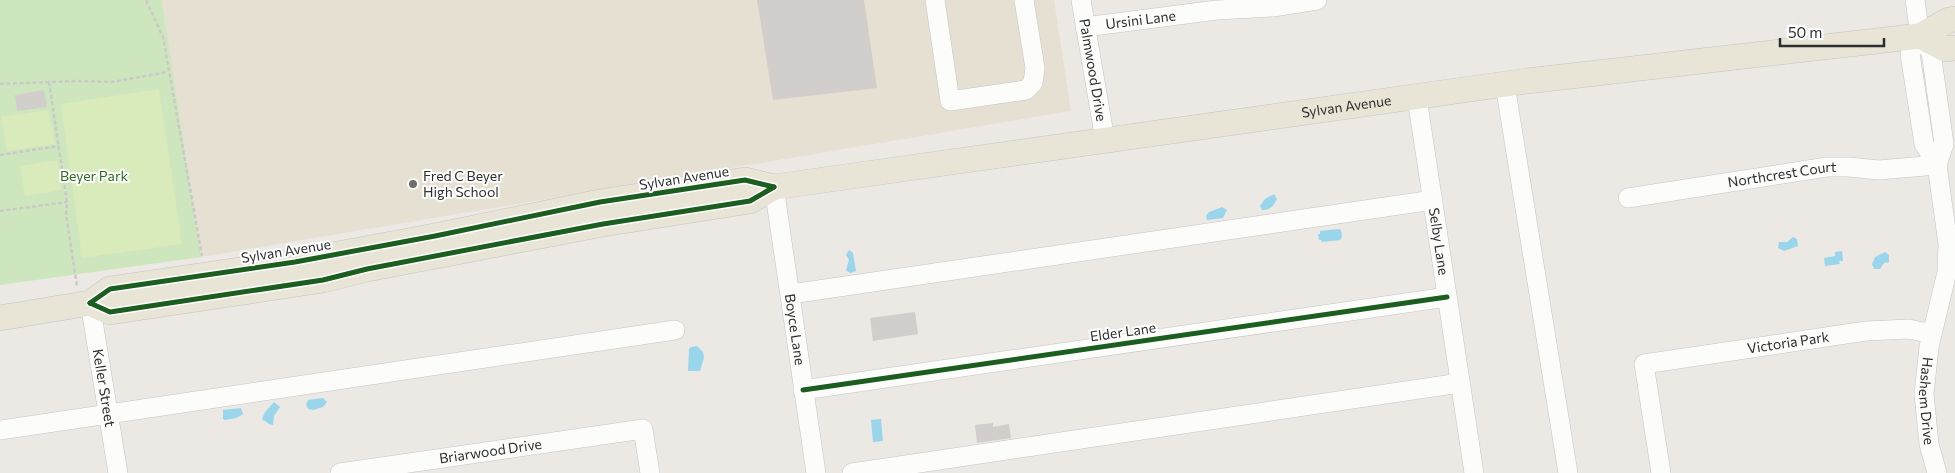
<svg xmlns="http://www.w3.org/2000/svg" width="1955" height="473" viewBox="0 0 1955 473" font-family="Commissioner,sans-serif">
<rect width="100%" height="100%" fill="#ece8e4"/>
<polygon fill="#e6e0d3" points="162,0 1054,0 1071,111 201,257"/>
<polygon fill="#cee6be" points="0,0 162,0 201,257 0,285"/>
<g fill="#d9eabb">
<polygon points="159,89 182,244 82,258 61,104"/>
<polygon points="49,110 55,144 7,151 1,117"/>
<polygon points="57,160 61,190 25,196 20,166"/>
</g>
<g fill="#99d6ec">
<path d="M1274 194 1277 199C1274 205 1270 211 1262 210L1260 206 1265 199Z"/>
<polygon points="1222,207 1227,210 1223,218 1207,220 1206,216 1209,212"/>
<polygon points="1339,229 1341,230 1342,237 1340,240 1322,242 1321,240 1319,240 1318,234 1320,234 1320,231"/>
<polygon points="1793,237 1797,239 1798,246 1784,251 1778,248 1779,242 1787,242"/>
<polygon points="849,250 853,253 856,271 850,273 846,270 849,260 846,255"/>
<polygon points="1842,251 1843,261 1839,261 1840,264 1825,266 1824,258 1835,256 1835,252"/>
<polygon points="1885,252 1889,255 1889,262 1884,263 1880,269 1874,269 1872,264 1875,257"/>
<polygon points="697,346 703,352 704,357 700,371 688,371 689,349 691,347"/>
<polygon points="323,398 327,402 323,407 313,410 308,409 306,404 308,400"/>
<polygon points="274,402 280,407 274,416 273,425 269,424 262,419 265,412"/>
<path d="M241 408 243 414C238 418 232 419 225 420L223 419V410Z"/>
<polygon points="881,419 883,441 873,442 871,420"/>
</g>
<g fill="#d1cecb">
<polygon points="757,0 864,0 877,88 773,100"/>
<polygon points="44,90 47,107 17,111 15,95"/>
<polygon points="915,312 918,334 873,341 870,318"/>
<polygon points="993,423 993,427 1009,424 1011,438 977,443 975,425"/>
</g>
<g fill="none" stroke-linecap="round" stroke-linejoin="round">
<defs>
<g id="minor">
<polyline points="935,0 950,101 1026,90 1033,83 1035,68 1024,0"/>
<path id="s1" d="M1081 0 1105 140"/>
<path id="s2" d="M1915 0 1920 36 1931 52 1944 144 1937 165 1948 244 1947 272 1929 347 1924 394 1929 444 1937 473"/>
<path id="s3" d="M1085 27 1217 10 1273 7 1317 0"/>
<polyline points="1920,36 1910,54 1924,144 1937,165"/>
<polyline points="1505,85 1568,473"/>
<path id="s4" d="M1417 98 1474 473"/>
<path id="s5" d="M774 187 816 473"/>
<path id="s6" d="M1628 198 1827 167H1848L1879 170 1937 165"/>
<polyline points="791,294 1433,200"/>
<path id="s7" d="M90 303 118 473"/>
<polyline points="803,390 1447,297"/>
<polyline points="0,430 675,330"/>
<path id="s8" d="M340 473 643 429 650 473"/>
<polyline points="852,473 1460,383"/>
<path id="s9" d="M1661 473 1644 364 1866 331 1909 329 1932 334"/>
</g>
<g id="major">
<polyline points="1920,36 1945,49 1955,48"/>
<polyline points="90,303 110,312 323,280 367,269 603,224 750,201 774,187"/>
<path id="s10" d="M0 318 90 303 110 289 295 262 435 236 600 202 745 180 774 187 1527 81 1920 36 1949 20 1955 19"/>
</g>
</defs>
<use href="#minor" stroke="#c5c4c5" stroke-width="20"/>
<use href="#major" stroke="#c6c5c4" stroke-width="26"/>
<g stroke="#c9c9c8" stroke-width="2.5" stroke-dasharray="4 2.5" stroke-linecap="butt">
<polyline points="146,0 163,37 202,256"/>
<polyline points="49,82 67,202 66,214 77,286"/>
<polyline points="0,84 76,81 112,82 168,72"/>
<polyline points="0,155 59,146"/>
<polyline points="0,211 67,202"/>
</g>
<use href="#minor" stroke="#fcfcfb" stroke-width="19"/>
<use href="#major" stroke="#e8e4d6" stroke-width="25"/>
<defs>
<g id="cycleway">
<polyline points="90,303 110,312 323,280 367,269 603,224 750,201 774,187"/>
<polyline points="90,303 110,289 295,262 435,236 600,202 745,180 774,187"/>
<polyline points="803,390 1447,297"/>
</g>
</defs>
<use href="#cycleway" stroke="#fff" stroke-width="8"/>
<use href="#cycleway" stroke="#1b5e20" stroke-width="5"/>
</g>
<circle fill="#706f6e" stroke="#fff" stroke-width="2" cx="413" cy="184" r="5"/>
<g text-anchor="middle" stroke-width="4" stroke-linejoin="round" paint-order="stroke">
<g font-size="14" fill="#2e2e2e" stroke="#fff">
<text dy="5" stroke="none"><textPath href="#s3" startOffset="56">Ursini Lane</textPath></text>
<text dy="5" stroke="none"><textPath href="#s1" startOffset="71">Palmwood Drive</textPath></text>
<text dy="5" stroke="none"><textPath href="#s10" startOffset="1368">Sylvan Avenue</textPath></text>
<text dy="5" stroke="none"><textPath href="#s6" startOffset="156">Northcrest Court</textPath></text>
<text transform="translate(684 178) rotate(-9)" y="5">Sylvan Avenue</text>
<text dy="5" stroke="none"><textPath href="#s4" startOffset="145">Selby Lane</textPath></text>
<text transform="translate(286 251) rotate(-9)" y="5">Sylvan Avenue</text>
<text dy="5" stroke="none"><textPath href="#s5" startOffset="144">Boyce Lane</textPath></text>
<text transform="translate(1123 332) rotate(-8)" y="5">Elder Lane</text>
<text dy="5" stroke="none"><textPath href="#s9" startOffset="256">Victoria Park</textPath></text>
<text dy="5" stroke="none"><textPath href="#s7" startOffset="86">Keller Street</textPath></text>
<text dy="5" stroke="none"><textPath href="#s2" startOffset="410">Hashem Drive</textPath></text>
<text dy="5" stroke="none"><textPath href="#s8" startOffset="152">Briarwood Drive</textPath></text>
</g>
<g font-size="14" fill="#2c6e1b" stroke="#fff">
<text x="94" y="181">Beyer Park</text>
</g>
<g font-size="14" fill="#2e2e2e" stroke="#fff" text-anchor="start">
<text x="423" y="181">Fred C Beyer<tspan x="423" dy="16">High School</tspan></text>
</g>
</g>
<path d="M1780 38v8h104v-8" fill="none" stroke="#2e2e2e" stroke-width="2.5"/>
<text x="1788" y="38" font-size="15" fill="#2e2e2e" stroke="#ffffff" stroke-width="4" paint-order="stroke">50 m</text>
</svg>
